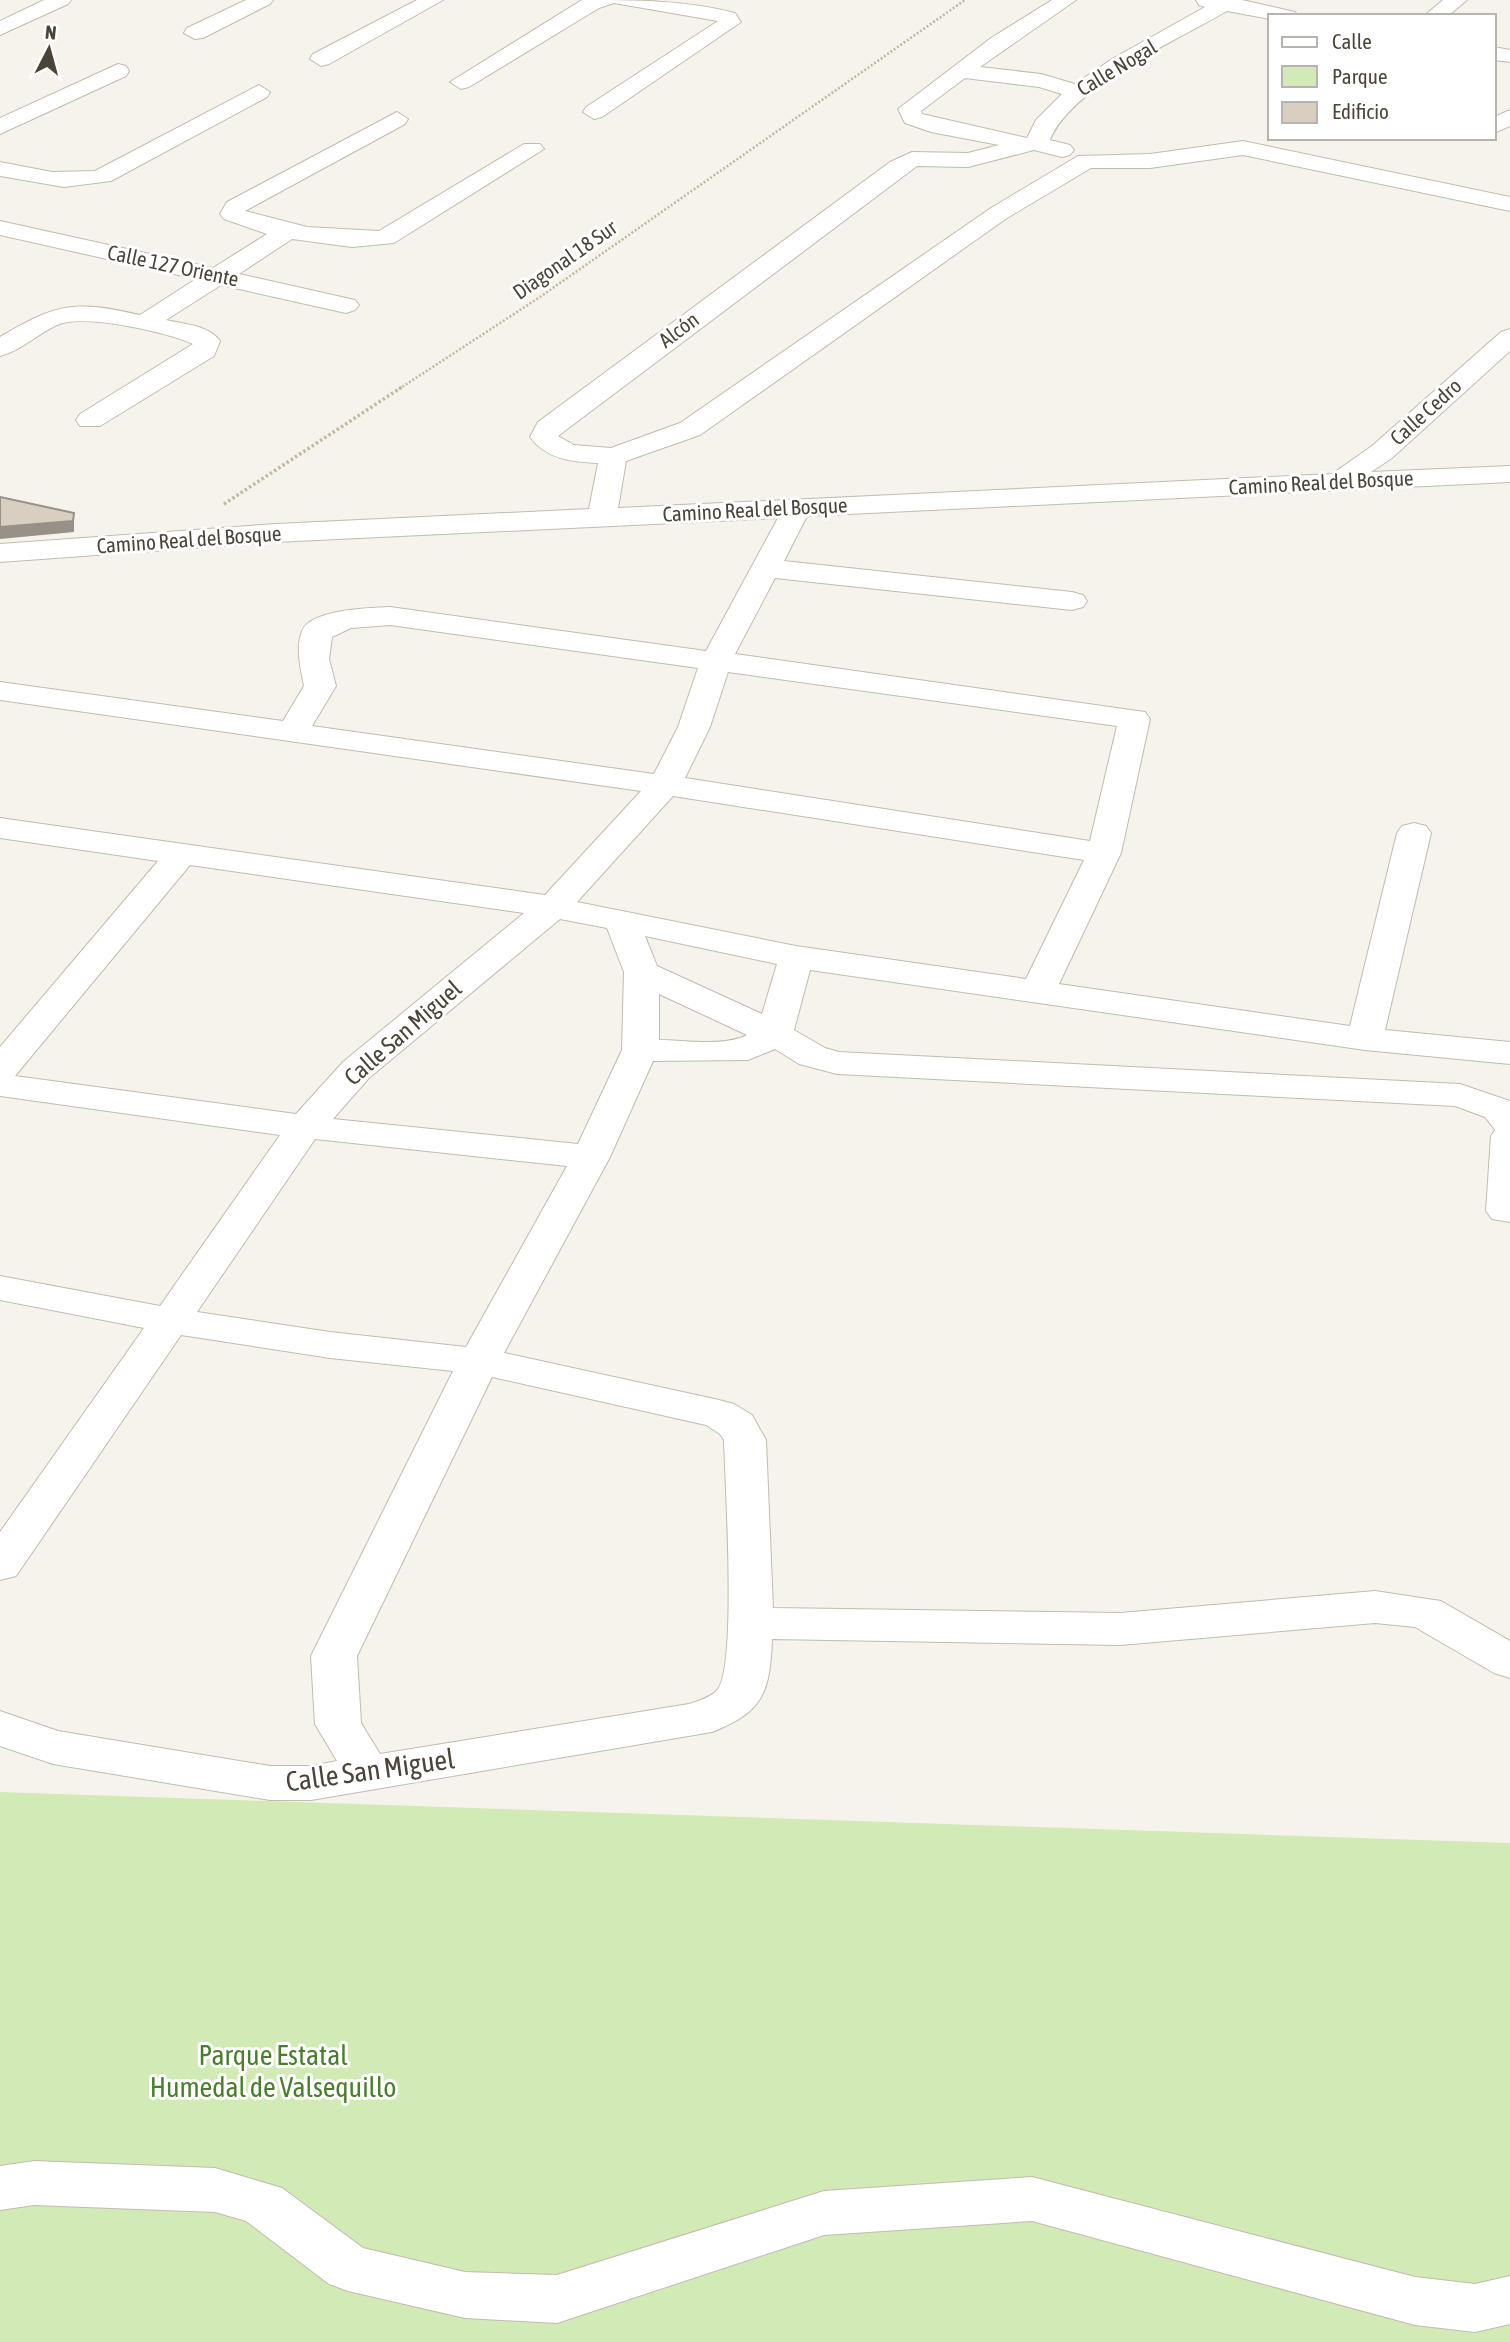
<svg xmlns="http://www.w3.org/2000/svg" width="1510" height="2342" viewBox="0 0 1510 2342" font-family="'Asap Condensed',sans-serif">
<rect width="100%" height="100%" fill="#f6f3ec"/>
<polygon fill="#d2eab5" points="0,1792 1510,1843 1510,2342 0,2342"/>
<g fill="none" stroke-linecap="round" stroke-linejoin="round">
<defs>
<g id="minor">
<polygon points="44,0 71,0 68,4 0,35 0,21"/>
<polygon points="246,0 273,0 270,4 203,38 195,39 184,33 187,28"/>
<polygon points="417,0 443,0 329,64 321,66 310,59 313,54"/>
<path d="M582 0C634 0 686 0 735 13L741 22 602 117 594 119 583 112 586 107 718 21 614 3 599 8 469 87 461 89 450 82Z"/>
<path d="M1052 0H1076L980 67 1041 74 1075 84 1112 59 1205 7 1199 5 1196 0H1242L1295 12 1298 16H1270V19L1227 11C1179 39 1070 88 1050 140L1070 145 1074 150 1070 155 1062 157 1034 150 968 167 917 166 558 436 574 445 611 448 680 423 991 208 1078 156 1150 154 1243 141 1510 197V211L1243 155 1150 168H1091L1007 218 700 435 626 461 618 508 1332 474 1372 446 1501 332 1510 329V351L1392 458 1371 472 1510 466V482L807 516 784 561 1072 592 1083 595 1087 601 1083 607 1072 610 775 578 735 654 1145 712 1150 719 1121 853 1059 984 1350 1026 1397 833 1402 826 1414 823 1426 826 1431 833 1385 1030 1510 1042V1064L1365 1050 810 970 794 1030 825 1048 839 1052 1460 1084 1510 1101V1222L1492 1219 1486 1211 1491 1136 1495 1130 1485 1117 1455 1106 837 1074 799 1064 775 1049 748 1060 653 1061 610 1157 504 1353 719 1400 734 1404 752 1415 766 1440 773 1608 1120 1613 1375 1591 1441 1601 1510 1641V1678L1494 1673 1415 1627 1375 1623 1120 1645 772 1639C770 1693 763 1712 712 1732L311 1800H270L53 1764 0 1746V1711L58 1731 270 1766H311L337 1761 315 1724 311 1656 453 1371 330 1358 181 1335 16 1576 0 1580V1532L144 1328 0 1300V1276L160 1306 280 1135 0 1096V1047L158 861 0 838V818L545 895 641 791 0 700V682L283 721 304 686C301 669 295 649 302 631 311 609 370 608 390 607L706 651 778 518 276 542 0 562V544L276 524 589 509 598 463C572 462 546 459 530 437L538 422 890 162 912 152 968 153 999 145 931 132 905 123 898 109 991 38ZM965 78 1039 87 1062 94 1036 120 1027 138 922 114 921 111ZM390 625 698 668 678 727 654 774 312 726 336 686 329 659 332 637 351 628ZM728 672 1117 726 1090 841 685 778 710 727ZM673 796 1084 860 1026 979 796 946 577 902ZM190 865 524 913 343 1062 296 1114 15 1076ZM560 919 607 928 624 972 622 1050 578 1144 333 1119 369 1078ZM645 936 777 964 762 1014 657 966ZM659 994 747 1035C724 1047 684 1040 659 1040ZM315 1139 567 1166 466 1347 330 1332 197 1312ZM492 1377 706 1425 720 1434 724 1440C725 1480 737 1664 718 1689 712 1697 698 1701 689 1704L380 1754 361 1723 357 1656Z"/>
<polygon points="1443,0 1467,0 1448,16 1424,16"/>
<polygon points="1494,47 1510,50 1510,62 1494,60"/>
<polygon points="118,64 126,66 129,71 126,76 0,134 0,118"/>
<polygon points="259,85 270,92 267,97 111,181 64,187 0,176 0,162 52,172 95,171"/>
<polygon points="1510,110 1510,126 1494,133 1494,117"/>
<path d="M397 112 408 119 405 124 245 211 307 227 379 231 524 144H540L544 149 394 243 352 247 292 239 239 274 355 300 359 305 355 310 346 313 221 285 166 320C183 324 209 325 220 341L214 356 100 426H80L76 420 80 414 193 344C168 332 82 313 57 325 37 334 21 351 0 356V337C57 303 74 300 140 315L196 279 0 235V221L213 268 267 234 224 219 220 214 227 202Z"/>
<polygon points="34,2161 215,2168 282,2188 363,2248 465,2272 557,2275 824,2191 1032,2177 1415,2277 1475,2284 1510,2276 1510,2324 1475,2332 1415,2325 1032,2221 824,2235 557,2323 465,2318 348,2291 329,2284 246,2221 215,2212 34,2205 0,2210 0,2166"/>
</g>
</defs>
<use href="#minor" stroke="#c2bbae" stroke-width="2"/>
<polyline stroke="#c4b79f" stroke-width="2.5" stroke-dasharray="2 2" stroke-linecap="butt" points="399,389 540,297 965,0"/>
<polyline stroke="#c4b79f" stroke-width="3.5" stroke-dasharray="2.5 2.5" stroke-linecap="butt" points="224,504 402,387"/>
<use href="#minor" fill="#fff" fill-rule="evenodd"/>
</g>
<polygon fill="#979187" points="74,513 74,532 0,539 0,527"/>
<polygon fill="#d8cfc1" stroke="#979187" stroke-width="2" points="0,497 74,513 73,521 0,527"/>
<g text-anchor="middle" stroke-width="6" stroke-linejoin="round" paint-order="stroke">
<g font-size="21" fill="#4b4439" stroke="#fff">
<text transform="translate(1117 68) rotate(-31)" y="7">Calle Nogal</text>
<text transform="translate(565 260) rotate(-35)" y="7">Diagonal 18 Sur</text>
<text transform="translate(173 266) rotate(12)" y="7">Calle 127 Oriente</text>
<text transform="translate(679 330) rotate(-37)" y="7">Alcón</text>
<text transform="translate(1426 412) rotate(-42)" y="7">Calle Cedro</text>
<text transform="translate(1321 483) rotate(-3)" y="7">Camino Real del Bosque</text>
<text transform="translate(755 510) rotate(-3)" y="7">Camino Real del Bosque</text>
<text transform="translate(189 540) rotate(-4)" y="7">Camino Real del Bosque</text>
</g>
<g font-size="24" fill="#4b4439" stroke="#fff">
<text transform="translate(403 1033) rotate(-41)" y="8">Calle San Miguel</text>
</g>
<g font-size="28" fill="#4b4439" stroke="#fff">
<text transform="translate(370 1770) rotate(-8)" y="10">Calle San Miguel</text>
</g>
<g font-size="28" fill="#4a7f2a" stroke="#fff">
<text x="273" y="2065">Parque Estatal<tspan x="273" dy="32">Humedal de Valsequillo</tspan></text>
</g>
</g>
<rect x="1268" y="14" width="228" height="126" fill="#ffffff" stroke="#b7b4b0" stroke-width="2"/>
<rect x="1282" y="37" width="35" height="10" fill="#ffffff" stroke="#b7b4b0" stroke-width="2"/>
<text x="1332" y="49" font-size="21" fill="#4b4439">Calle</text>
<rect x="1282" y="66" width="35" height="21" fill="#d2eab5" stroke="#b7b4b0" stroke-width="2"/>
<text x="1332" y="84" font-size="21" fill="#4b4439">Parque</text>
<rect x="1282" y="102" width="35" height="21" fill="#d8cfc1" stroke="#b7b4b0" stroke-width="2"/>
<text x="1332" y="119" font-size="21" fill="#4b4439">Edificio</text>
<g transform="translate(49 49) rotate(6)" stroke="#ffffff" stroke-width="5" paint-order="stroke">
<path d="M0-5L12 26L0 18L-12 26Z" fill="#4b4439"/>
<text y="-10" font-size="19" font-weight="bold" text-anchor="middle" fill="#4b4439">N</text>
</g>
</svg>
